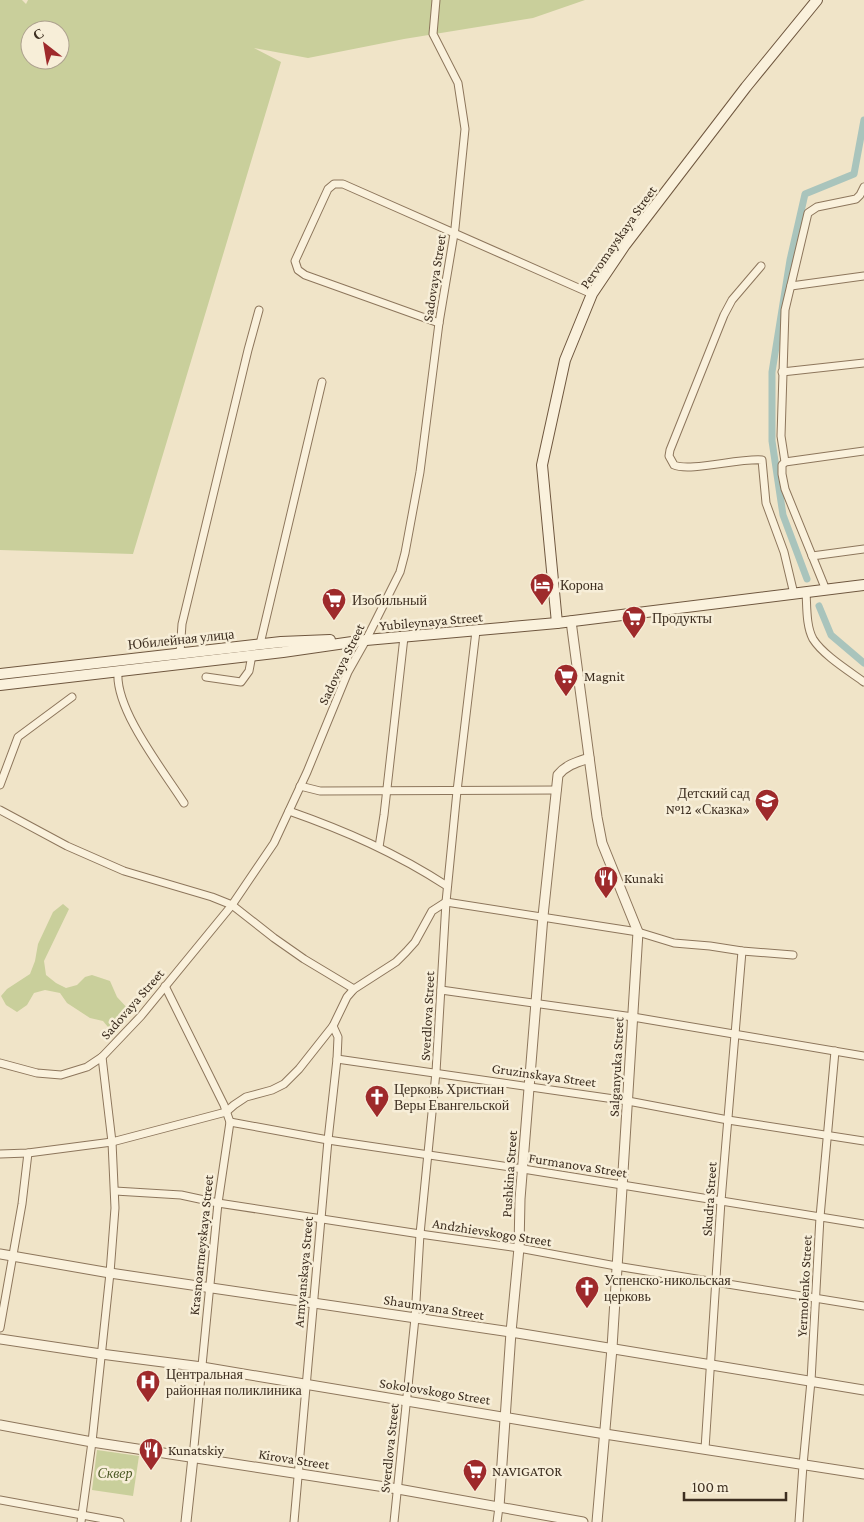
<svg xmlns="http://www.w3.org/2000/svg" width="864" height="1522" viewBox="0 0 864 1522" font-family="'Crimson Pro',serif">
<rect width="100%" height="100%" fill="#f0e4c8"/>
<g fill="#c9cf9b" fill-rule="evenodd">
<path d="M0 0H22L26 4 28 0H585L533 18 404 39 308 58 254 48 281 62 133 554 0 550ZM30 30H60V60H30Z"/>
<path d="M63 904 69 909 44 961 46 975 56 983 66 988 77 985 85 977 92 975 110 981 117 997 129 1010C127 1020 125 1025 115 1030L108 1027 103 1021 90 1018 67 1003 60 993 45 990 34 993 27 1005 17 1012 6 1005 1 996 7 989 30 974 35 961 38 944 53 912Z"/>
<polygon points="97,1450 139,1456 133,1496 92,1490"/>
</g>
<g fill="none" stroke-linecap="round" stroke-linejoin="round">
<g stroke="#a9c4bc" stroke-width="7">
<polyline points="807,579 783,515 772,441 772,372 790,260 805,194 854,174 864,120"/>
<polyline points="819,606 831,635 864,663"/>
</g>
<defs>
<g id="minor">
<path d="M761 266 732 300 724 315 670 450 669 456 674 465C690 472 739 458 762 460L766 503 784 552 794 594"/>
<polyline points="791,286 864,276"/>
<polyline points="439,323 305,275 298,270 295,261 328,189 334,184 343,184 592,294"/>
<polyline points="782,372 864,363"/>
<polyline points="785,462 864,451"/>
<polyline points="812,556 864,549"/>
<polyline points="826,590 785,489 782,474 782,465 785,462 781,436 785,310 808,213 817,207 856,199 860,195 864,187"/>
<path d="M806 592C807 607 806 626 813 639 823 655 849 671 864 682"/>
<polyline points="260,644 322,382"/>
<polyline points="180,653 182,624 248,350 259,310"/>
<path d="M118 672C115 710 163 770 184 803"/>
<polyline points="206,677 241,682 249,671 252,655"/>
<polyline points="0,785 18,737 72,697"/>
<polyline points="300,786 320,791 557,790"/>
<polyline points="0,810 67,846 124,871 212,897 232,905 274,938 304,959 354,989"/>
<path d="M289 811C346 831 396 853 447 886"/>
<polyline points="379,847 384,815 404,637"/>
<polyline points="165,986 224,1105 230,1122 218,1203 193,1457"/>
<polyline points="441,990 633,1017 864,1056"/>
<polyline points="337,1059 628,1101 728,1120 864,1141"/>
<polyline points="0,1063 37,1073 61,1075 87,1067 102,1057 141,1016 232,905 274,843 307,772 348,672 366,640 400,572 405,553 420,472 439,323 455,228 465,129 458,83 433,34 436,0"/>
<polyline points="230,1122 328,1140 523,1169 864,1224"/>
<polyline points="0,1154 28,1153 112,1142 226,1112 234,1105 246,1097 272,1090 284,1084 299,1069 333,1026 347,997 354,989 396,962 406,952 415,942 432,911 446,902 638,932 674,943 710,946 742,951 793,955"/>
<polyline points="115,1191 181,1195 218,1203 420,1234 519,1248 616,1266 864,1306"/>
<polyline points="0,1328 22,1204 28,1153"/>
<polyline points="705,1449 721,1201 742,951"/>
<polyline points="0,1500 120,1522"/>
<polyline points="81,1522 92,1442 110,1273 115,1208 112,1142 102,1057"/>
<polyline points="294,1522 328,1140 337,1059 338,1037 333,1026"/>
<polyline points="394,1522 415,1318 420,1234 436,1072 446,902 457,791 476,631"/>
<polyline points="497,1522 499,1507"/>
<polyline points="799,1522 803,1465 811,1381 820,1217 835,1051"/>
</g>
<g id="tertiary">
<polyline points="571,621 597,817 602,843 638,932 612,1348 597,1522"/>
<polyline points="0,1254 110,1273 511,1332 864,1390"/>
<polyline points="0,1339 101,1354 202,1367 605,1434 864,1474"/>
<polyline points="0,1425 92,1442 398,1489 583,1522"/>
<path d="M499 1507 511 1332 519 1248 520 1199 543 916 558 775C566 765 577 762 589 758"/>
<polyline points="186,1522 193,1457"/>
</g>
<g id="secondary">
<polyline points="557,623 542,465 565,360 592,294 625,245 746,87 817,0"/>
<polyline points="0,674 281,642 330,640"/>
<polyline points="0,685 283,652 366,640 557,623 864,585"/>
</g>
</defs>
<use href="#minor" stroke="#8d765c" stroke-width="9"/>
<use href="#tertiary" stroke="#8d765c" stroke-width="11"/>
<use href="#secondary" stroke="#6f573f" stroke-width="12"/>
<use href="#minor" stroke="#faf1dc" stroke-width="7"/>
<use href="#tertiary" stroke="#faf1dc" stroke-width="9"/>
<use href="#secondary" stroke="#faf1dc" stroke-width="10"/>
</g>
<defs>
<symbol id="hotel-pin" viewBox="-11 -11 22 30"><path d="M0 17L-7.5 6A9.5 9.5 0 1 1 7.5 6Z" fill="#9e2a2b" stroke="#f7eed8"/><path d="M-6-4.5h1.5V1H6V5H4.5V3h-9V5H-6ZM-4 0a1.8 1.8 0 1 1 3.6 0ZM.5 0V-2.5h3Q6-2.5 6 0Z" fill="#fff"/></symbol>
<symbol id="supermarket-pin" viewBox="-11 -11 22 30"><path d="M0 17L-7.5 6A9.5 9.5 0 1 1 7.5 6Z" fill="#9e2a2b" stroke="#f7eed8"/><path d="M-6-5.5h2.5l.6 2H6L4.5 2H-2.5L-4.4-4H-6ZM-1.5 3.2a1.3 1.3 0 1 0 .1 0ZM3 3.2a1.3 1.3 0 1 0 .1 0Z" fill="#fff"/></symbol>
<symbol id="school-pin" viewBox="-11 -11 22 30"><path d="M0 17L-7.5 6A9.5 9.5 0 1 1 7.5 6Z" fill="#9e2a2b" stroke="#f7eed8"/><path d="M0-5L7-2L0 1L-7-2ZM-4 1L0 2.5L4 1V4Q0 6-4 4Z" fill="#fff"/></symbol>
<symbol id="restaurant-pin" viewBox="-11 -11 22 30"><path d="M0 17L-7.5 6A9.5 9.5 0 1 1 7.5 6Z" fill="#9e2a2b" stroke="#f7eed8"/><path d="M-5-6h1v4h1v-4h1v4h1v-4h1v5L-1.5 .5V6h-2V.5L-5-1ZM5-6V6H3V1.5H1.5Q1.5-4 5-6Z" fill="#fff"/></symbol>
<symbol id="church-pin" viewBox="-11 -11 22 30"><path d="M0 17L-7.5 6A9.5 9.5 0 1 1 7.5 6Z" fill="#9e2a2b" stroke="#f7eed8"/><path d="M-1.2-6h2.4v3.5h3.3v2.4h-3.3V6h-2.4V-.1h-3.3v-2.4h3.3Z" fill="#fff"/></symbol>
<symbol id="hospital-pin" viewBox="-11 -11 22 30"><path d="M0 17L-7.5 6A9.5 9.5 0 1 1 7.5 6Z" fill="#9e2a2b" stroke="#f7eed8"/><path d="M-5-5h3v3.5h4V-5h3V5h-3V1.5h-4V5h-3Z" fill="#fff"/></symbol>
</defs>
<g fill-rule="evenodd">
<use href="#hotel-pin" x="528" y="571" width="28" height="38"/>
<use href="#supermarket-pin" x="320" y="586" width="28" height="38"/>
<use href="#supermarket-pin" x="620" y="604" width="28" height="38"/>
<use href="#supermarket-pin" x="552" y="662" width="28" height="38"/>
<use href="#school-pin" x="753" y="787" width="28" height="38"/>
<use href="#restaurant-pin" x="592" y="864" width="28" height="38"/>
<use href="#church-pin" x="363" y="1083" width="28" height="38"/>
<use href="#church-pin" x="573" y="1274" width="28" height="38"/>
<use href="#hospital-pin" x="134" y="1368" width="28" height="38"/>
<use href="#restaurant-pin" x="137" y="1436" width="28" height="38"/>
<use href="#supermarket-pin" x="461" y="1457" width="28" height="38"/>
</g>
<g text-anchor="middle" stroke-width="5" stroke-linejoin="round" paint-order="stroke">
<g font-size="14" fill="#3d2e20" stroke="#f7eed8">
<text transform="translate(618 237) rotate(-55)" y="5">Pervomayskaya Street</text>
<text transform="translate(434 278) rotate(-81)" y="5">Sadovaya Street</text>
<text transform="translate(431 621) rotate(-5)" y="5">Yubileynaya Street</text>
<text transform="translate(181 639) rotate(-6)" y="5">Юбилейная улица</text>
<text transform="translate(341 664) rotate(-64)" y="5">Sadovaya Street</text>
<text transform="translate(132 1004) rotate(-49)" y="5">Sadovaya Street</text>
<text transform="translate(427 1016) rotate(-87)" y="5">Sverdlova Street</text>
<text transform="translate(616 1067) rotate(-87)" y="5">Salganyuka Street</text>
<text transform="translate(544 1075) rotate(8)" y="5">Gruzinskaya Street</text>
<text transform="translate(578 1165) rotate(9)" y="5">Furmanova Street</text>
<text transform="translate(509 1174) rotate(-86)" y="5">Pushkina Street</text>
<text transform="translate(709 1199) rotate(-86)" y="5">Skudra Street</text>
<text transform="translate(492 1232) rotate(9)" y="5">Andzhievskogo Street</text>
<text transform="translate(201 1245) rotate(-84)" y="5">Krasnoarmeyskaya Street</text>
<text transform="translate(303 1272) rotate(-85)" y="5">Armyanskaya Street</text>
<text transform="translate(804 1286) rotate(-87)" y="5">Yermolenko Street</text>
<text transform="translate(434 1307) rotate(9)" y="5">Shaumyana Street</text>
<text transform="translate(435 1391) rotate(9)" y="5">Sokolovskogo Street</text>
<text transform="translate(389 1448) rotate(-84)" y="5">Sverdlova Street</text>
<text transform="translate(294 1459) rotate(9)" y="5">Kirova Street</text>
</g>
<g font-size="14" fill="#3d2e20" stroke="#f7eed8" text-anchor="start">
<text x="560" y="590">Корона</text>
<text x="352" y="605">Изобильный</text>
<text x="652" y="623">Продукты</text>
<text x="584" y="681">Magnit</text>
<text x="750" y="798" text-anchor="end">Детский сад<tspan x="750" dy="16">№12 «Сказка»</tspan></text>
<text x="624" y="883">Kunaki</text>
<text x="394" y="1094">Церковь Христиан<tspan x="394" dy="16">Веры Евангельской</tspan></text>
<text x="604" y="1285">Успенско-никольская<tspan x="604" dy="16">церковь</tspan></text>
<text x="166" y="1379">Центральная<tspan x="166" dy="16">районная поликлиника</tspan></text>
<text x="168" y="1455">Kunatskiy</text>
<text x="492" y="1476">NAVIGATOR</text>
</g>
<g font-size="14" font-style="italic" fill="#4d5a26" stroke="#f7eed8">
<text x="115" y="1478">Сквер</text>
</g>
</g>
<g transform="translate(45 45) rotate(329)"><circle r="24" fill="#f7eed8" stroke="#ada18e"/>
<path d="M0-4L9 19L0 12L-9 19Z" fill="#9e2a2b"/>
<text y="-8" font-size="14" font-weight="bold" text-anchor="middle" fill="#3d2e20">С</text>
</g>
<path d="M684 1492v8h102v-8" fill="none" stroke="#3d2e20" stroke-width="2.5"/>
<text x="692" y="1492" font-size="15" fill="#3d2e20" stroke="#f7eed8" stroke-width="4" paint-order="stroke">100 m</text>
</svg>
